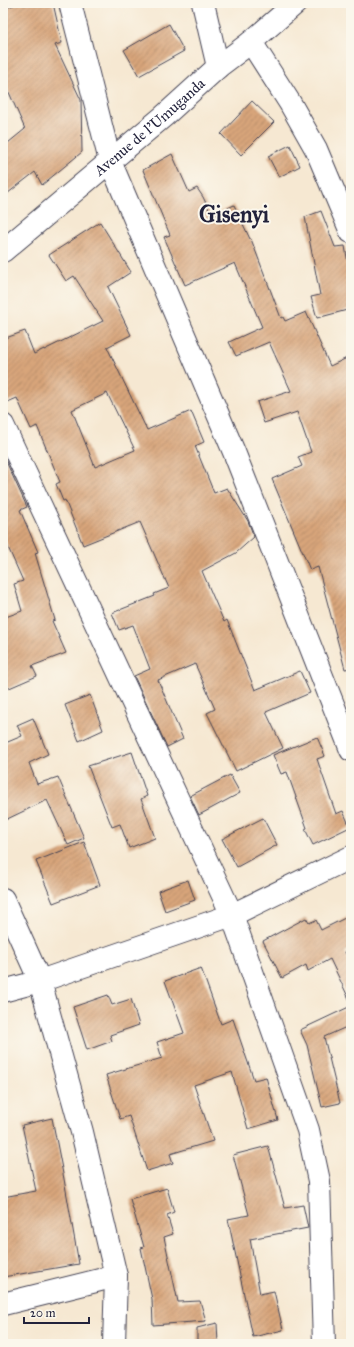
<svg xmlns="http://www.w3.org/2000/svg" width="354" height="1347" viewBox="0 0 354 1347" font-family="'IM FELL Great Primer',serif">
<defs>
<pattern id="building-hatch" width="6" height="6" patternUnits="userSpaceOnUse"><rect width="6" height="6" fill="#d8a57a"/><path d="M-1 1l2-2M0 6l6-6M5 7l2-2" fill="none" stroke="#af8665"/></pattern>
</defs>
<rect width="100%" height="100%" fill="#fbf7ec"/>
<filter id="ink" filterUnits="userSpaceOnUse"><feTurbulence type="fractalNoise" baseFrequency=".025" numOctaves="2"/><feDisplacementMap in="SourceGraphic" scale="8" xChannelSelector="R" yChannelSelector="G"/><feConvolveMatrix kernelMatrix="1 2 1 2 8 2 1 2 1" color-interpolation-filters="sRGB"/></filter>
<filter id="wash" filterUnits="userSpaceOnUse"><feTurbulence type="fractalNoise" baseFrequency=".012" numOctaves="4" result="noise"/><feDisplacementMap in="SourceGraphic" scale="16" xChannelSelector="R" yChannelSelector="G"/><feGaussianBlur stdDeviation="0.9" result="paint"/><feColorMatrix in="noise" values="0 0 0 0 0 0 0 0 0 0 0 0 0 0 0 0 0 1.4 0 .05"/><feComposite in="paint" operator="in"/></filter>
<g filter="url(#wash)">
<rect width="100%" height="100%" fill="#f6e8d2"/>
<g id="blocks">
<g fill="url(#building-hatch)" fill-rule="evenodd">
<polygon points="19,3 53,3 62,43 55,45 81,100 82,152 42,185 35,172 3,197 3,147 25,129 8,90 3,94 3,9"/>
<polygon points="169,24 184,51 139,76 124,50"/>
<polygon points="252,101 274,122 241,155 221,134"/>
<polygon points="290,145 300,166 279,177 268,156"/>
<polygon points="172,154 189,192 197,188 203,197 212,216 234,205 250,239 251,239 281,318 283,317 285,321 306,312 330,366 347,358 351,367 351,668 345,669 318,567 310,570 272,479 302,466 298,457 311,452 297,412 264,423 257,402 291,391 269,342 236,356 229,342 262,327 235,263 185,285 164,237 170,235 143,170"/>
<polygon points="321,211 335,247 345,246 351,281 351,309 317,318 311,297 320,295 305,217"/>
<path d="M100 222 131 272 108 287 131 335 107 347 147 430 191 411 204 442 195 446 214 493 227 488 248 521 254 537 236 553 202 571 224 622 227 620 255 690 300 671 310 693 266 712 283 748 236 771 207 713 215 709 195 664 158 680 183 739 167 747 134 676 150 669 133 625 119 630 112 613 155 596 154 594 169 588 140 522 83 545 65 500 63 501 56 484 60 482 37 426 31 429 17 398 3 404V339L25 331 34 354 44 349V350L103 321 74 276 66 281 49 255ZM107 393 135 450 95 467 72 410Z"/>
<polygon points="3,455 27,507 20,510 38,552 35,553 55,620 52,621 66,653 32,666 37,676 7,689 3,679 3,618 22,611 14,584 23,581 3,536"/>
<polygon points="90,695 103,730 79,741 65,705"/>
<polygon points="33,718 48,754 29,763 37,784 58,777 84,838 68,845 47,800 3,821 3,744 22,736 17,725"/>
<polygon points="317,737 325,756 317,759 336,814 343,811 350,827 313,845 305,829 307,828 287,772 281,774 273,755"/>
<polygon points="132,752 147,796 141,799 155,838 129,848 120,824 112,827 88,766"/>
<polygon points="230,775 240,793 199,815 190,796"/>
<polygon points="263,818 277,845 237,867 222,839"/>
<polygon points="84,842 100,885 53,903 36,861"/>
<polygon points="188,880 195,900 165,911 158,891"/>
<polygon points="351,915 351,949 345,952 351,964 351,1003 330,959 308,971 306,965 282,978 263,941 306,918 309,923 316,920 321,930"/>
<polygon points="201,968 221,1024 233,1019 254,1080 266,1077 278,1120 248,1129 232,1072 194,1085 213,1141 170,1154 173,1163 147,1171 129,1116 120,1119 106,1075 162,1058 157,1042 184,1033 165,981"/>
<polygon points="108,995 112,1005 131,999 139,1025 110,1035 112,1041 87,1050 73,1007"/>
<polygon points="351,1006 351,1025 324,1037 340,1103 322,1107 307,1045 300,1030"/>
<polygon points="52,1118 64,1179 79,1264 3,1277 3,1197 36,1191 22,1125"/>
<polygon points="268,1146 285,1208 303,1205 308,1228 250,1239 260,1294 274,1291 283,1330 253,1337 228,1219 249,1215 233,1155"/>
<polygon points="167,1188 174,1212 167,1215 173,1234 164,1237 178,1302 200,1301 206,1321 153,1325 152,1299 141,1248 144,1247 130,1199"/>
<polygon points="217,1323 218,1344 197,1344 197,1328"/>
</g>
</g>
</g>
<g filter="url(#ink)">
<use href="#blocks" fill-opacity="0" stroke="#424052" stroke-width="1"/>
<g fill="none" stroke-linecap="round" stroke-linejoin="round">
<defs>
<g id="street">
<polyline points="70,3 110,161 234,452 351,750"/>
<polyline points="203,3 218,67"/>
<polyline points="251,42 290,103 316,149 351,232"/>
<polyline points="3,425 232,915 308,1130 319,1181 324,1344"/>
<polyline points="3,899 40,981 82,1132 116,1276 114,1344"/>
<polyline points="3,991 40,981 232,915 351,857"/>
<polyline points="3,1304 116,1276"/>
</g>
<g id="secondary">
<path id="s1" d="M3 251 164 116 218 67 251 42 296 3"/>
</g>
</defs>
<use href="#street" stroke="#424052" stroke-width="24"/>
<use href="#secondary" stroke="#424052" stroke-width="24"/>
<use href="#street" stroke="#fff" stroke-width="22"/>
<use href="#secondary" stroke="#fff" stroke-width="22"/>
</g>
</g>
<g text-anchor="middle" stroke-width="4" stroke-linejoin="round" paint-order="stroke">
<g font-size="15" fill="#22223b" stroke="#fbf7ec">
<text dy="5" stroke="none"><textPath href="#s1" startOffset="192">Avenue de l'Umuganda</textPath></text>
</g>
<g font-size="23" font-weight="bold" fill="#22223b" stroke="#fbf7ec">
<text x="234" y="222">Gisenyi</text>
</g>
</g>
<rect width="354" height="1347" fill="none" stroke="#fbf7ec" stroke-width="16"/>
<path d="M24 1317v6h65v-6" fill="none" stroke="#22223b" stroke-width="2"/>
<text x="30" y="1317" font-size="12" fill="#22223b" stroke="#fbf7ec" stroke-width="3" paint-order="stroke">20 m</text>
</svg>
